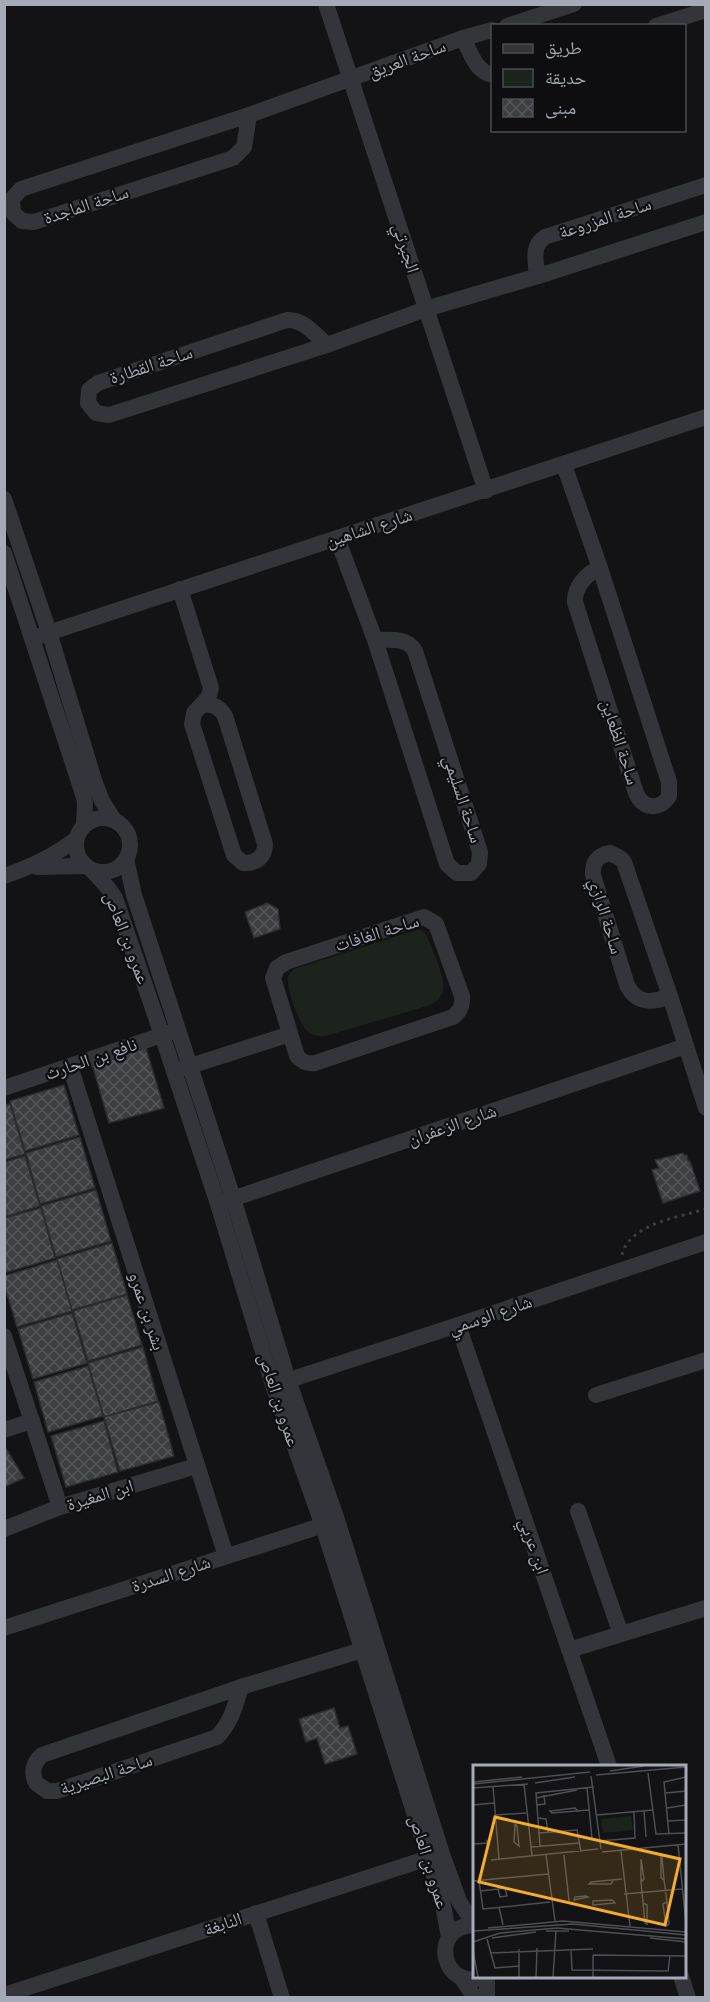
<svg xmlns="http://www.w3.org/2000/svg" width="710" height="2002" viewBox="0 0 710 2002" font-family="Lato,'Noto Naskh Arabic',sans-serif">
<defs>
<pattern id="building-cross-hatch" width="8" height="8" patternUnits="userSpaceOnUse" patternTransform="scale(1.5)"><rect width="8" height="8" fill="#3d3e42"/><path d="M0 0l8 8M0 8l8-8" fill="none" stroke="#56575b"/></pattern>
</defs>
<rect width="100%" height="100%" fill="#131315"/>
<path fill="#1b231c" d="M416 930H420L426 934C431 947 447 979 443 991 441 998 436 1002 430 1005L326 1036C320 1037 313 1036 308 1032 300 1025 288 993 288 982 287 976 290 973 294 969Z"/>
<g fill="url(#building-cross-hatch)" stroke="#2d2d31" stroke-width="1.5">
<polygon points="267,903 278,909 280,929 254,938 245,912"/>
<polygon points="146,1048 164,1108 109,1123 92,1064"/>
<polygon points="64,1085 79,1135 25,1151 10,1101"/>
<polygon points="10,1104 25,1154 4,1160 4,1105"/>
<polygon points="80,1137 95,1188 40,1204 26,1153"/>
<polygon points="683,1153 684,1155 687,1155 688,1161 690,1161 700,1191 663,1203 652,1170 659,1168 655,1160"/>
<polygon points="25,1156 40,1206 4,1217 4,1162"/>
<polygon points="96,1190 111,1241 56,1257 41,1206"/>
<polygon points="41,1208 55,1258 4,1273 4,1218"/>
<polygon points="112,1243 127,1294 72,1310 57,1259"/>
<polygon points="57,1260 72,1311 17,1327 4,1284 4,1276"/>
<polygon points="127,1295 142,1345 88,1361 73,1311"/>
<polygon points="72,1313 87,1363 33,1379 18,1329"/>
<polygon points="143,1347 158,1401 104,1417 88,1363"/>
<polygon points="88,1366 103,1416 48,1432 34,1382"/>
<polygon points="159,1402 174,1456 120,1471 104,1417"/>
<polygon points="104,1421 118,1472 66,1487 51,1436"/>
<polygon points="4,1445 24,1478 4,1487"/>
<polygon points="334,1708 340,1728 348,1726 357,1754 325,1764 317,1738 306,1742 299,1719"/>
</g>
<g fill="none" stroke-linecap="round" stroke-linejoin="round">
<path stroke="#3a3c41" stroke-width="3" stroke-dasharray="3 4.5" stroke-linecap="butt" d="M622 1255C629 1224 679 1217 706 1209"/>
<g stroke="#34353a" stroke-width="16">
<polyline points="326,4 486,491"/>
<polyline points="507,26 574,4"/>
<polyline points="656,26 706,10"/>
<path d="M492 30 463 38C471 53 475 71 492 75"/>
<polygon points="249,115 244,147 233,158 34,222 22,221 13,213 12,199 21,189"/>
<polyline points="249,115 463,38"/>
<path d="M537 276C536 262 531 246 545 237L706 185"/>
<path d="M327 345C315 335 304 319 287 320L98 383 89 390 88 403 96 413 109 415 327 345 426 309 548 273 706 222"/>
<polyline points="564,465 600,568"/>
<polyline points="4,499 49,632 94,780 102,801 114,820"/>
<path d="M337 538 375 640 447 864 457 873H471L479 864 480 852 415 651C407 637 389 640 375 640"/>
<polyline points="4,553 82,791 85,802 84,825"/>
<path d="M600 568 669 782V796C660 811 643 809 636 793L575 602C574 587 587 573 600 568Z"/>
<path d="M180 589 211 688C209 701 201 704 194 713L192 724 234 855 243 863C256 864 265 857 265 844L225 716C220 708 213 703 203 705"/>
<polyline points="33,638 706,417"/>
<circle cx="103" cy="845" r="27"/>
<path d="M610 853 620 858 624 862 670 996C653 1003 637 1005 627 985L593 875C592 862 598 855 610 853Z"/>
<polyline points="126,859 134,895 233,1198 288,1380 337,1520 442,1854 459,1901 474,1924"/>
<polyline points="37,867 86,866"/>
<polyline points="92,870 108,888 115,898 162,1035 218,1204 273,1385 323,1526 442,1900 449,1937"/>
<path d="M4 876C31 867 54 856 76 839"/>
<path d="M424 917 436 924 462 996C463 1005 461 1011 453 1017L315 1063C307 1064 302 1062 297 1056L273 978 277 968 286 962Z"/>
<polyline points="670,996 706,1108"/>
<polyline points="70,1066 226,1556"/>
<polyline points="181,1069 290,1034"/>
<polyline points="4,1088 171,1032"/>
<polyline points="223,1202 686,1046"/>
<polyline points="458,1325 609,1766"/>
<polyline points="4,1336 60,1507"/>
<polyline points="280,1383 458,1325 706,1242"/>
<polyline points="596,1395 706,1360"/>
<polyline points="4,1430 32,1421"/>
<polyline points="578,1511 621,1634"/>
<polyline points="4,1529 60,1507 196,1466"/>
<polyline points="4,1628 330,1523"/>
<polyline points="569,1650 706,1608"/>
<path d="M241 1687C235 1706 231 1723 217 1737L57 1791H47L36 1783C31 1772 33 1763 42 1755Z"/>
<polyline points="241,1687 372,1647"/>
<polyline points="256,1913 282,1998"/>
<path d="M474 1925C426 1927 444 1995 485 1976"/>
<polyline points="681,1976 688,1998"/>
<polyline points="461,1977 475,1998"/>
<polyline points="4,1995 438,1855"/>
<polyline points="487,1998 487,1976"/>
</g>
</g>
<g text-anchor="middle" stroke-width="4.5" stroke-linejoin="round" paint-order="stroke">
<g font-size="18" fill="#a5aab6" stroke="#0e0e10">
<text transform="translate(407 59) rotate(-20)" y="6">ساحة العريق</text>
<text transform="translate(86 205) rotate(-18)" y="6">ساحة الماجدة</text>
<text transform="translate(605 218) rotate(-18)" y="6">ساحة المزروعة</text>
<text transform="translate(406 248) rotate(72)" y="6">الجبرتي</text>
<text transform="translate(151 365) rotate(-18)" y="6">ساحة القطارة</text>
<text transform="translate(369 528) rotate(-18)" y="6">شارع الشاهين</text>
<text transform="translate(620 742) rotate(72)" y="6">ساحة الظعاين</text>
<text transform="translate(463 799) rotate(72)" y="6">ساحة السليمي</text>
<text transform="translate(606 916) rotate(73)" y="6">ساحة الرازي</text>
<text transform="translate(377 933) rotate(-17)" y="6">ساحة الغافات</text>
<text transform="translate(127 938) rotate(69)" y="6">عمرو بن العاص</text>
<text transform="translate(91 1059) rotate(-19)" y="6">نافع بن الحارث</text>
<text transform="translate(452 1125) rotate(-19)" y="6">شارع الزعفران</text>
<text transform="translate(147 1311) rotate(72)" y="6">بشر بن عمرو</text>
<text transform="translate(490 1315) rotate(-19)" y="6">شارع الوسمي</text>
<text transform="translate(279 1400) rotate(72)" y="6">عمرو بن العاص</text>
<text transform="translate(100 1495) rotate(-17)" y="6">ابن المغيرة</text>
<text transform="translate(534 1546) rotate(71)" y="6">ابن عربي</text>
<text transform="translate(171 1574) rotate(-18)" y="6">شارع السدرة</text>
<text transform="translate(106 1774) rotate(-18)" y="6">ساحة البصيرية</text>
<text transform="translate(429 1862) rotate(73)" y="6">عمرو بن العاص</text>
<text transform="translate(223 1924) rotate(-18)" y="6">النابغة</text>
</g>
</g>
<g transform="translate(473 1765)">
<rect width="213" height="213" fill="#131315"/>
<path d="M158 51 160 65 130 68 128 54Z" fill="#1b231c"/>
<path fill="none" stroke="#4d4f55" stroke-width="1.5" d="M137 6 171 1M175 8 183 69 213 68M123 10 213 2M118 11 128 84M0 17 49 12M62 18 102 12M0 19 117 7M51 19 59 91M20 21 26 94M0 23 55 19M114 23 119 74M193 28 213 26M63 33 104 25M0 40 21 38M63 40 72 39 71 30M194 43 213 40M105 46 102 43 77 46 79 48 116 45M171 46 173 72M22 50 53 48M124 50 180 45M65 53 73 54 75 67M195 56 213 55M42 59 44 61 46 81 41 77ZM66 68 104 65 108 87M196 70 191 17 213 12M126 76 162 73 161 47M0 79 16 78 13 75M205 80 213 158M67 81 63 28 121 22M58 82 107 78M148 86 157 161M129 87 213 79M73 90 82 156M91 90 96 136M188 91 189 92 191 115 188 113ZM18 95 125 84M191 115 194 137M0 116 75 109M6 116 10 144 77 137M140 116 138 119H116L118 117 149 114M168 117 171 114 168 94V117L172 158 174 159V140L170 138M7 126 25 124 32 123 34 131 27 132 25 124M151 129 209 124M102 132 113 131 115 132 101 135ZM120 136 139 135 142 138 120 140ZM194 137 196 159 193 161 190 139ZM26 142 30 160M15 163 90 156 213 167M0 166 100 159 213 170M73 166H96M19 173 63 167M177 173 213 177M14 174 22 203 46 201M0 177 27 168 84 163 213 174M98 184 99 205 195 206 197 191M0 186 5 212M17 188 120 184M120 190 213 191M46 212V184M63 212 64 183M80 212 83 166M120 212V190"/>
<path fill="#f5ac2c" fill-opacity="0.15" stroke="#f5ac2c" stroke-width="3" d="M22 52 207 94 192 160 6 117Z"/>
<rect width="213" height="213" fill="none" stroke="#a5aab6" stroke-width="3"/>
</g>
<rect width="710" height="2002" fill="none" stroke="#a5aab6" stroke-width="12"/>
<rect x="491" y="24" width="195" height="108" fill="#0e0e10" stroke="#4a4c52" stroke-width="1.5"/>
<rect x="503" y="44" width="30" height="9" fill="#34353a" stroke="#4a4c52" stroke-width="1.5"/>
<text x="545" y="54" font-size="18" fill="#a5aab6">طريق</text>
<rect x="503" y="69" width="30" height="18" fill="#1b231c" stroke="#4a4c52" stroke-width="1.5"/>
<text x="545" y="84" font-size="18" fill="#a5aab6">حديقة</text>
<rect x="503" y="99" width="30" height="18" fill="url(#building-cross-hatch)" stroke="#4a4c52" stroke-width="1.5"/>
<text x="545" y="114" font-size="18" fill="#a5aab6">مبنى</text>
</svg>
